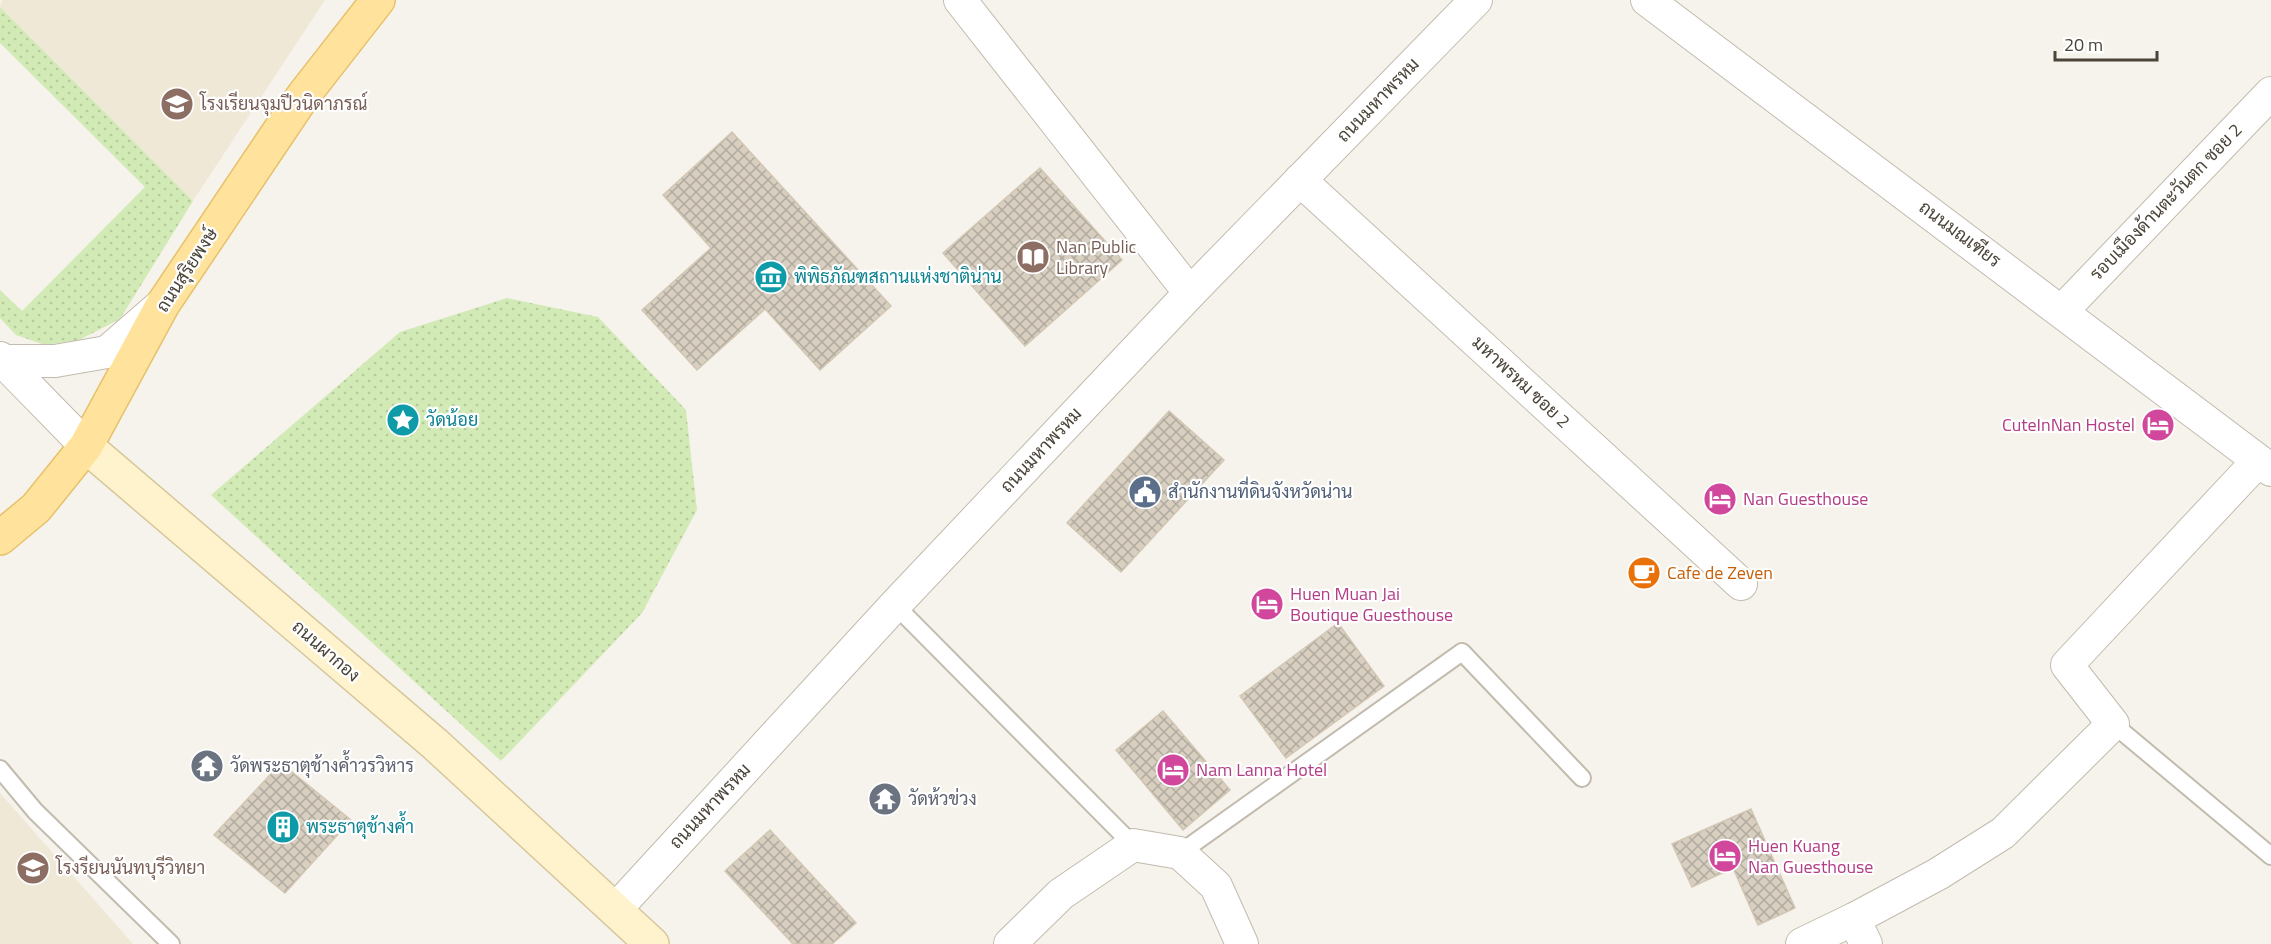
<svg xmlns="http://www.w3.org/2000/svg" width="2271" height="944" viewBox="0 0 2271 944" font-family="'Titillium Web',Sarabun,sans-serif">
<defs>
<pattern id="green-dots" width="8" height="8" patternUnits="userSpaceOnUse" patternTransform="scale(1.5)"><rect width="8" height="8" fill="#d2eab5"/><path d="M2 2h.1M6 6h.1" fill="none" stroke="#b6ca9c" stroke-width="1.8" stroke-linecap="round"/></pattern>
<pattern id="building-cross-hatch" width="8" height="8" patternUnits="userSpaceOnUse" patternTransform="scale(1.5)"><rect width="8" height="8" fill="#d8cfc1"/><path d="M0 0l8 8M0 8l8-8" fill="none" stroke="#b1aa9e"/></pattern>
</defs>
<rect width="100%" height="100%" fill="#f6f3ec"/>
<g fill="#efe8d6">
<polygon points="2,0 325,0 193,201 0,7"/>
<polygon points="0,793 133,944 0,944"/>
</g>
<g fill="url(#green-dots)">
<polygon points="0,7 193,201 120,319 79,340 45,345 16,335 0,318 0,290 22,311 145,187 0,43"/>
<polygon points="507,298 598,317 686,410 697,510 642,613 501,761 211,495 400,332"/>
</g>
<g fill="url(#building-cross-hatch)" stroke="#d3c7b4" stroke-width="1.5">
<polygon points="732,132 891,306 820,370 765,309 697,370 642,310 711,248 663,195"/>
<polygon points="1040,168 1122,260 1025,346 943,253"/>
<polygon points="1169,411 1224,460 1121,572 1067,523"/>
<polygon points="1338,623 1384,686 1286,758 1240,696"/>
<polygon points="1163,711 1230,790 1183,830 1116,750"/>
<polygon points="281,763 351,820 285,893 214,835"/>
<polygon points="1751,809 1795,908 1758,925 1733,868 1692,887 1672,844"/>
<polygon points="770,830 856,923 832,944 793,944 725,871"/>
</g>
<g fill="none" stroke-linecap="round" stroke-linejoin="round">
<defs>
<g id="service">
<polyline points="895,605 1133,845"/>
<polyline points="2113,724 2271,856"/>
<polyline points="0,769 35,811 171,944"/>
<polyline points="1180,853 1462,652 1582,778"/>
</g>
<g id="minor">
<polyline points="960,0 1190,293"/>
<polyline points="1647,0 2271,470"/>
<polyline points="1300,180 1741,584"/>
<polyline points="2062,311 2271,93"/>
<polyline points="0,358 86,446"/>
<polyline points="3,361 55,361 107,352 159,307"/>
<polyline points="616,909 895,605 1190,293 1476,0"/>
<polyline points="1854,919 1866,944"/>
<polyline points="1010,944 1061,894 1133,845 1180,853 1216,886 1242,944"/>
<polyline points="1802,944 1854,919 1938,874 2003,833 2113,724 2067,665 2258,461"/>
</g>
<polyline id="secondary" points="86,446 435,744 652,944"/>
<polyline id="primary" points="0,538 36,508 86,446 163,304 303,96 378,0"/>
</defs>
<use href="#service" stroke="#c2bbae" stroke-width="20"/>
<use href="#minor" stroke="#c2bbae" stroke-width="34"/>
<use href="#secondary" stroke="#d6c79b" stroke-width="36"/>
<use href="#primary" stroke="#e6c16a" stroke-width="36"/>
<use href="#service" stroke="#fff" stroke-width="16"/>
<use href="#minor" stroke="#fff" stroke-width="32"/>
<use href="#secondary" stroke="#fff3cd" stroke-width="33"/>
<use href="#primary" stroke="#ffe39c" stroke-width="33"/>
</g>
<defs>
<symbol id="school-disc" viewBox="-11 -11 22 22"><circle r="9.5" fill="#8d6e63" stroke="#fff"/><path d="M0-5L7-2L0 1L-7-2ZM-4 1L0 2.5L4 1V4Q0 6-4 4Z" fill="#fff"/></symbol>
<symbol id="library-disc" viewBox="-11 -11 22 22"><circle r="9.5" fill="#8d6e63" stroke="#fff"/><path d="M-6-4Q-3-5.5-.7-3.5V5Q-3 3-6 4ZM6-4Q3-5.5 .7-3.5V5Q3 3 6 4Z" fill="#fff"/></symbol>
<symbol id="museum-disc" viewBox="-11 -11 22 22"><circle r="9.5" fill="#0f9aa8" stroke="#fff"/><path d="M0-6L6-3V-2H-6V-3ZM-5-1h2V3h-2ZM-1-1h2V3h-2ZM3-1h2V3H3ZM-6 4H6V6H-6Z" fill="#fff"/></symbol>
<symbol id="sight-disc" viewBox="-11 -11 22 22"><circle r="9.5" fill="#0f9aa8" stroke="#fff"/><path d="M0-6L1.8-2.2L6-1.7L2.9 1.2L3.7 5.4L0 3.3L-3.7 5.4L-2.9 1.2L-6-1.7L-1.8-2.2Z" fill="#fff"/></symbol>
<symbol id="hotel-disc" viewBox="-11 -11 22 22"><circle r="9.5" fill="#d1479c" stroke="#fff"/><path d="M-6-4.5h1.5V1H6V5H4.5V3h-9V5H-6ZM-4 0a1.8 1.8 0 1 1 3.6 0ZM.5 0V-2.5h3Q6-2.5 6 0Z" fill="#fff"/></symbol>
<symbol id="civic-disc" viewBox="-11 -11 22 22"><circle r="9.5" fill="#5c6f8a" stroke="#fff"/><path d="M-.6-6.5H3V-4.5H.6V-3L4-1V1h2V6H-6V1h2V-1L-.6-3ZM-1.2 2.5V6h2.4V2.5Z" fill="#fff"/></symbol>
<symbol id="cafe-disc" viewBox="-11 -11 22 22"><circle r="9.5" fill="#e8710a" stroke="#fff"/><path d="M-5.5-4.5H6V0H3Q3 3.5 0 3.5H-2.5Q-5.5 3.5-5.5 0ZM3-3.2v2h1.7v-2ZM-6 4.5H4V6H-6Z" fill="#fff"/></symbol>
<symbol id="temple-disc" viewBox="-11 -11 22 22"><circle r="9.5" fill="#6b7280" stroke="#fff"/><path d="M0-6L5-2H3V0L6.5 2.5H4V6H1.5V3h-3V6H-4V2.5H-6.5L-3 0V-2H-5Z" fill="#fff"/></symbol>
<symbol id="building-disc" viewBox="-11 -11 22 22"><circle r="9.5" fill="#0f9aa8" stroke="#fff"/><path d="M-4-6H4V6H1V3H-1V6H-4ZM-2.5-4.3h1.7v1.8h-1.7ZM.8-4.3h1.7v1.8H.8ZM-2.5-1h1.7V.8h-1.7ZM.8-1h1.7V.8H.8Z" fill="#fff"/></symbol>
</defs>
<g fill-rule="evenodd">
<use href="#school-disc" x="158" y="85" width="38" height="38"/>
<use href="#library-disc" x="1014" y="238" width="38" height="38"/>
<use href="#museum-disc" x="752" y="258" width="38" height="38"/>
<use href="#sight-disc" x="384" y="401" width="38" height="38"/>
<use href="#hotel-disc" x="2139" y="406" width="38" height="38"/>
<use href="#civic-disc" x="1126" y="473" width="38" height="38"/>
<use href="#hotel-disc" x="1701" y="480" width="38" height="38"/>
<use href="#cafe-disc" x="1625" y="554" width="38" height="38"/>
<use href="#hotel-disc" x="1248" y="585" width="38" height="38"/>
<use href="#temple-disc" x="188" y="747" width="38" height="38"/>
<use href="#hotel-disc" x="1154" y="751" width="38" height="38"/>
<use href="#temple-disc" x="866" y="780" width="38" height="38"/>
<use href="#building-disc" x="264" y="808" width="38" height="38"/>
<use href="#hotel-disc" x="1706" y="837" width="38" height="38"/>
<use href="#school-disc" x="14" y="849" width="38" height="38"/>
</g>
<g text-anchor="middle" stroke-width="4.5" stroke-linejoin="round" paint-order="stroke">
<g font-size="18" fill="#4b4439" stroke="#fff">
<text transform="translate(1378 100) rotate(-46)" y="6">ถนนมหาพรหม</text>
<text transform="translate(2166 202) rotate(-46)" y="6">รอบเมืองด้านตะวันตก ซอย 2</text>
<text transform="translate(1960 234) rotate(37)" y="6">ถนนมณเฑียร</text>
<text transform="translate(187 270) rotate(-57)" y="6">ถนนสุริยพงษ์</text>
<text transform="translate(1521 382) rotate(43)" y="6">มหาพรหม ซอย 2</text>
<text transform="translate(1041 450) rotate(-47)" y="6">ถนนมหาพรหม</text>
<text transform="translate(326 651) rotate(41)" y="6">ถนนผากอง</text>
<text transform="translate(710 806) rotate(-47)" y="6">ถนนมหาพรหม</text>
</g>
<g font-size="18" fill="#785e54" stroke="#fff" text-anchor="start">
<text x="200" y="110">โรงเรียนจุมปีวนิดาภรณ์</text>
<text x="1056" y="253">Nan Public<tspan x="1056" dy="21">Library</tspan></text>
<text x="56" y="874">โรงรียนนันทบุรีวิทยา</text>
</g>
<g font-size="18" fill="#0d838f" stroke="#fff" text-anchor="start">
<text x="794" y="283">พิพิธภัณฑสถานแห่งชาติน่าน</text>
<text x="426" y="426">วัดน้อย</text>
<text x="306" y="833">พระธาตุช้างค้ำ</text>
</g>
<g font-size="18" fill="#b23c85" stroke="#fff" text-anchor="start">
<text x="2135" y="431" text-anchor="end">CuteInNan Hostel</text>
<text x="1743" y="505">Nan Guesthouse</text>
<text x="1290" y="600">Huen Muan Jai<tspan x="1290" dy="21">Boutique Guesthouse</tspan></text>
<text x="1196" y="776">Nam Lanna Hotel</text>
<text x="1748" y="852">Huen Kuang<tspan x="1748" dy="21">Nan Guesthouse</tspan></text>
</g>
<g font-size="18" fill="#4e5e75" stroke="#fff" text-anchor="start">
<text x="1168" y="498">สำนักงานที่ดินจังหวัดน่าน</text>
</g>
<g font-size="18" fill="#c56008" stroke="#fff" text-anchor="start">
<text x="1667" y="579">Cafe de Zeven</text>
</g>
<g font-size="18" fill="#5b616d" stroke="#fff" text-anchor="start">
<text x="230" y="772">วัดพระธาตุช้างค้ำวรวิหาร</text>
<text x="908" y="805">วัดห้วข่วง</text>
</g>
</g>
<path d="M2055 51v9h102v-9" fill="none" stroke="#4b4439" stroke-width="3"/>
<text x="2064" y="51" font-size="18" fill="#4b4439" stroke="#ffffff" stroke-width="4.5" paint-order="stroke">20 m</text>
</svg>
